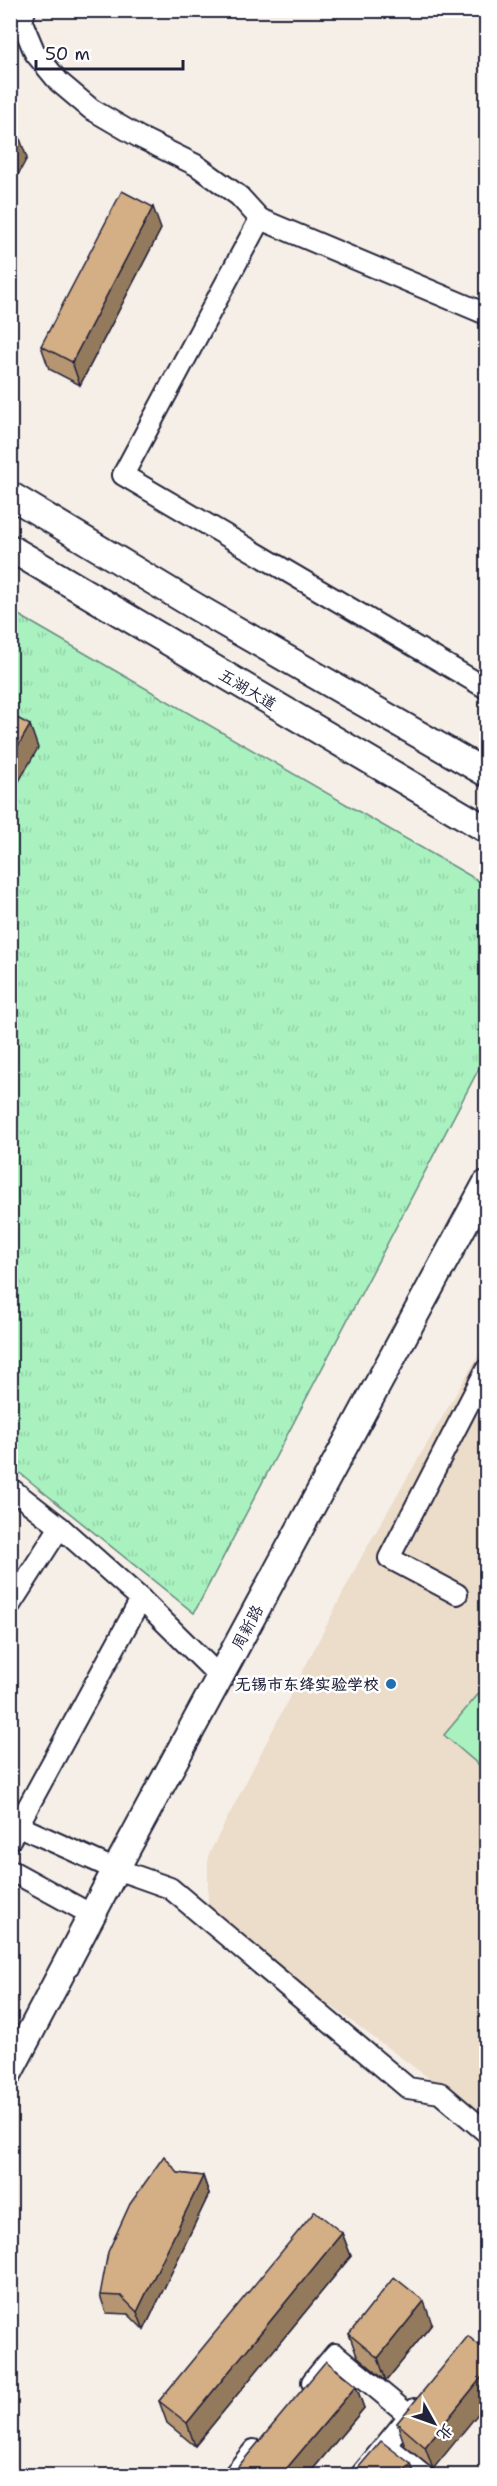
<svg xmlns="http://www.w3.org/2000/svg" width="497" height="2486" viewBox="0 0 497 2486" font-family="'Shantell Sans','LXGW WenKai TC',sans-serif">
<defs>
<pattern id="grass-tufts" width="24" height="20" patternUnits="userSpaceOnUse" patternTransform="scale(1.5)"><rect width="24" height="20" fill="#a9f2c0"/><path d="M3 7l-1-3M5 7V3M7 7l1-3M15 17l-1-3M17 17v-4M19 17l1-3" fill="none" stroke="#91cfa6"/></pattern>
</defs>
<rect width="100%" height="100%" fill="#f6efe7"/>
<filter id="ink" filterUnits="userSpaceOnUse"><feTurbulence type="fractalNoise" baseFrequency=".0167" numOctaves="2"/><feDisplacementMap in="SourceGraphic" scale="12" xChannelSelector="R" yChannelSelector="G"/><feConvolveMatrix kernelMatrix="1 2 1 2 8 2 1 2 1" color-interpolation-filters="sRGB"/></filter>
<g filter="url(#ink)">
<polygon fill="#ecdcca" points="486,1342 486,2120 208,1916 208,1856 363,1554"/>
<polygon fill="url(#grass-tufts)" stroke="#668a7e" stroke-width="1.5" points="10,610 486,885 486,1055 194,1613 11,1466"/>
<polygon fill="#a9f2c0" stroke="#668a7e" stroke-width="1.5" points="486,1685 486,1771 444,1735"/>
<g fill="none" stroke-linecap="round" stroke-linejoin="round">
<defs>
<g id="minor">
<polyline points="25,10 22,22 35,53 59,82 91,109 139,137 196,165 239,196 260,219 123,475 486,688"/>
<polyline points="260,219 486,314"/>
<polyline points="10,1488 60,1527 141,1599 220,1677"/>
<polyline points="457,1594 389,1558 486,1370"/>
<polyline points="10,1605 60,1527"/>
<polyline points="10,1822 105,1865 170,1888 408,2088 440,2093 486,2132"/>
<polyline points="10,1840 141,1599"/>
<polyline points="10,1870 92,1915"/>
<polyline points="312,2382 335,2354 410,2416"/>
<polyline points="392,2450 424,2476"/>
<polyline points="233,2476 254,2450"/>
<polyline points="360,2476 415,2409"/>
</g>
<g id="major">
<polyline points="10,495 198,608 486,773"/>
<polyline points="10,548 486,829"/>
<polyline points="10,2071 116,1869 486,1184"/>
</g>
</defs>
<use href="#minor" stroke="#22223b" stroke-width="24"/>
<use href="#major" stroke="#22223b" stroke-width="30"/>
<use href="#minor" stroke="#fff" stroke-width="20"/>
<use href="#major" stroke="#fff" stroke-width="26"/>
</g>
<g fill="#b69672" stroke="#22223b" stroke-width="1.5">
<polygon points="161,229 80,385 49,369 41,346"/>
<polygon points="178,2173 203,2176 209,2194 144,2330 128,2314 106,2313 100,2295"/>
<polygon points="342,2233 351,2256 195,2446 167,2423 159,2401"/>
<polygon points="432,2324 386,2381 357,2356 349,2334"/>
<polygon points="486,2351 433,2469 405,2446 397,2423"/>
<polygon points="356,2386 364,2408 308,2475 239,2475 237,2468"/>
</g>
<g fill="#947a5d" stroke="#22223b" stroke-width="1.5">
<polygon points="19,136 27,158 10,190 10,152"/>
<polygon points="153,207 161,229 80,385 72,362"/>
<polygon points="30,725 38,748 10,797 10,760"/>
<polygon points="203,2176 209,2194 144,2330 137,2312"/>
<polygon points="342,2233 351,2256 195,2446 187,2423"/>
<polygon points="424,2301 432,2324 386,2381 378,2358"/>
<polygon points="486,2372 486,2404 433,2469 425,2447"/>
<polygon points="356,2386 364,2408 308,2475 281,2475"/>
<polygon points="411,2464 415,2475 401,2475"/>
</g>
<g fill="#d4ae85" stroke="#22223b" stroke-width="1.5">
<polygon points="10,131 19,136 10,152"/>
<polygon points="122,191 153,207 72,362 41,346"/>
<polygon points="10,714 30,725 10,760"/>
<polygon points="164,2156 178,2173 203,2176 137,2312 121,2296 100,2295 108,2252 130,2204"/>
<polygon points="315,2211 342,2233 187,2423 159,2401"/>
<polygon points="394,2277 424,2301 378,2358 349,2334"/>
<polygon points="468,2336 486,2351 486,2372 425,2447 397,2423"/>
<polygon points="326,2361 356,2386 281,2475 245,2475 237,2468"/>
<polygon points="381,2441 411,2464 401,2475 352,2475"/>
</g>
</g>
<circle fill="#1f6fb2" stroke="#fff" stroke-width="2" cx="391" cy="1684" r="6"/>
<g text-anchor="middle" stroke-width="5" stroke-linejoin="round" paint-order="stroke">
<g font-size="16" fill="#22223b" stroke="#fff">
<text transform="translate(248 689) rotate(31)" y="6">五湖大道</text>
<text transform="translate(247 1627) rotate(-62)" y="6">周新路</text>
</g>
<g font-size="16" font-weight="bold" fill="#22223b" stroke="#fff" text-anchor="end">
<text x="379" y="1690">无锡市东绛实验学校</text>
</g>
</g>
<rect width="497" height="2486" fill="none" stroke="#fff" stroke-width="36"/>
<rect x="18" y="18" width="461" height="2450" fill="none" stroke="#22223b" stroke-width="2" filter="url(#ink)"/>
<g transform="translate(434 2423) rotate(130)" stroke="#ffffff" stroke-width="4.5" paint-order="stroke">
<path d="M0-4.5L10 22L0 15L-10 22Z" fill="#22223b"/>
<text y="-9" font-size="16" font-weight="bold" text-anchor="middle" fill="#22223b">北</text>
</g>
<path d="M36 60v9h147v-9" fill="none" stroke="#22223b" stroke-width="3"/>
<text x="45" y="60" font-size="18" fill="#22223b" stroke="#ffffff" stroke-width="4.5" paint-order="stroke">50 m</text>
</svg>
